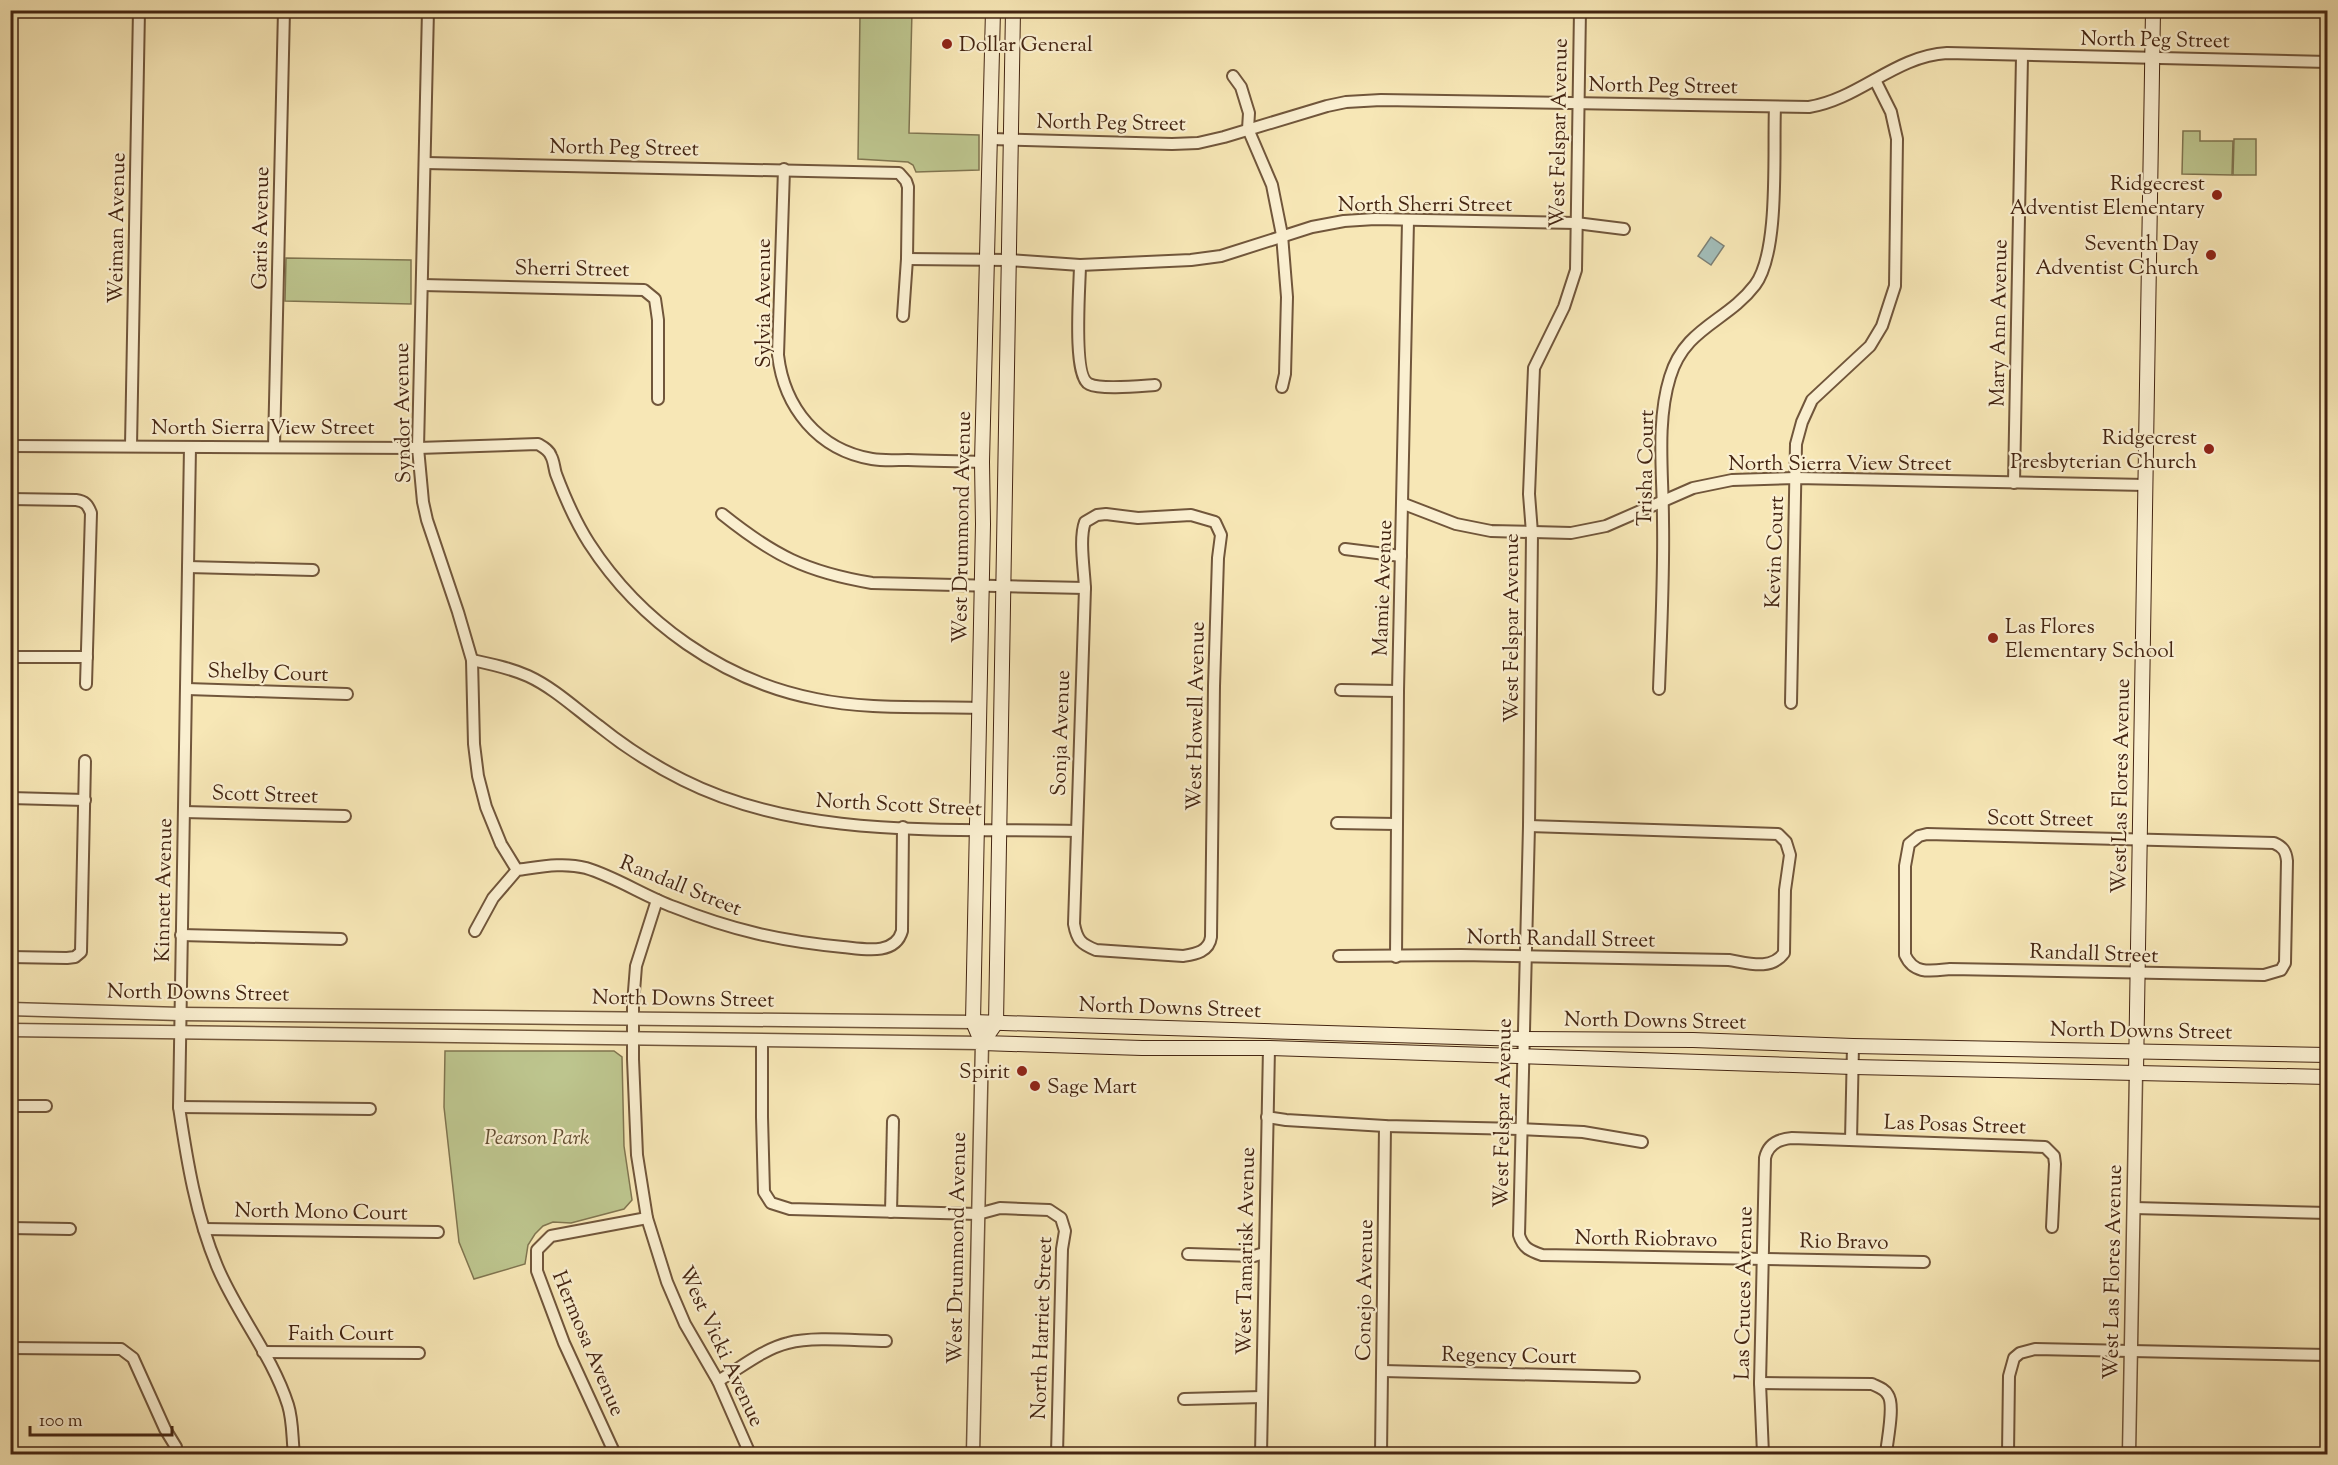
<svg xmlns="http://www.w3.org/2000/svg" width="2338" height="1465" viewBox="0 0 2338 1465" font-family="'Sorts Mill Goudy',serif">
<rect width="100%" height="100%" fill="#f7e7b6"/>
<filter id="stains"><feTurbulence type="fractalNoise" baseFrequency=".00333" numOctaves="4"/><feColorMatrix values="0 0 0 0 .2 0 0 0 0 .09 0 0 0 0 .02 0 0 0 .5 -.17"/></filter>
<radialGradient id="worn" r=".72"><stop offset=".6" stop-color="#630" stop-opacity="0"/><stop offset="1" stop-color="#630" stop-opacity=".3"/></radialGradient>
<g fill="#bdc58e" stroke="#807550" stroke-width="1.5">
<polygon points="717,10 912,11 909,133 979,135 979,170 916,172 913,165 908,162 858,159 860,15 717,12"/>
<polygon points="2183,131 2200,131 2200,141 2233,141 2232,175 2182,174"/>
<polygon points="2234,139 2256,139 2256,175 2233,175"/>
<polygon points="286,258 411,260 411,304 285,301"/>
<polygon points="445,1051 614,1051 622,1057 624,1146 632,1200 624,1209 571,1223 553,1222 543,1226 535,1234 528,1245 525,1264 474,1279 459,1242 444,1107"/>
</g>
<polygon fill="#a2bdb9" stroke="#7c8076" stroke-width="1.5" points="1711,237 1724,246 1711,265 1698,256"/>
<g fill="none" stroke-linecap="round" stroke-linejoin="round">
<defs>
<g id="minor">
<polyline points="428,10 418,448 423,502 427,520 458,612 472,660 474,744 478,776 486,807 501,844 517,870"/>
<path d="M1580 10 1576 270 1564 307 1534 368 1529 494 1532 533 1529 826 1519 1235C1523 1248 1530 1251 1542 1255L1924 1262"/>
<polyline points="1233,76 1241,87 1249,113 1248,129 1272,185 1282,235 1287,297 1285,374 1282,387"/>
<path d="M991 139 1172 144 1198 143 1224 137 1327 106 1346 102 1381 100 1809 107C1859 99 1895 56 1947 53L2328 62"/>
<polyline points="425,163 899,173 906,181 908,187 907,259 903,316"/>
<path d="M784 169 778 355C784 407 818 450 872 459 883 461 896 460 908 460 933 461 957 461 982 462"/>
<polyline points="907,259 1009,260 1080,265 1191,260 1221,256 1312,227 1344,221 1375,219 1576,223 1624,229"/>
<path d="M1080 265C1080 284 1072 376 1089 384 1101 390 1140 386 1155 385"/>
<polyline points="422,285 644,290 655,299 658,320 658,399"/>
<path d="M10 446 418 448 538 444C543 447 549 450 551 456 554 461 554 468 556 474 565 498 575 521 589 543 640 622 723 681 816 699 868 710 925 706 979 708"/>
<polyline points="131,446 139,10"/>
<polyline points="274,446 284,10"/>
<path d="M190 447 179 1107C187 1161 196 1216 217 1266 237 1314 272 1355 288 1405 293 1421 292 1438 294 1454"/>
<polyline points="2014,483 2022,56"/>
<path d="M10 499 76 500C85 501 88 505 91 513L86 684"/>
<polyline points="1404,504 1456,524 1491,531 1571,533 1606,526 1693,488 1732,480 1796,478 2146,485"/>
<path d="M722 514C773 555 806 572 872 583L1085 588"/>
<path d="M1106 514 1138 518 1191 515 1215 522 1221 535 1218 558 1214 686 1211 937C1209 952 1195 954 1183 956L1096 950C1081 944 1077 940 1074 924L1085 588C1084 568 1079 538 1085 522L1097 515Z"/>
<polyline points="1345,549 1401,556"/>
<polyline points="188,567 313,570"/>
<polyline points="10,657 87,657"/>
<path d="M472 660C491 664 510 668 528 676 554 688 576 709 599 726 625 747 653 765 683 780 802 840 947 828 1077 831"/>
<polyline points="187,689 347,694"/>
<path d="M1659 689C1661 633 1664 577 1663 521 1663 474 1656 422 1670 377 1685 327 1727 322 1755 285 1780 252 1773 151 1775 107"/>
<polyline points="1341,690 1398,691"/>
<polyline points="1791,703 1796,444 1802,422 1812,400 1870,346 1882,326 1895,286 1897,139 1891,112 1875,80"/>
<polyline points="10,798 85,800"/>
<polyline points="184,812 345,816"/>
<polyline points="1337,823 1396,824"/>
<path d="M1927 834 2274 843C2283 847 2286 851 2287 861L2285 963 2281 970 2264 975 1950 969C1931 971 1914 975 1905 955V866L1909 844 1919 836Z"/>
<polyline points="657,900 636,966 633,1004 633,1059 637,1155 647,1218 667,1282 685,1324 718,1381 750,1454"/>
<path d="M475 931 493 898 517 870C540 867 563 862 586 868 616 877 644 896 674 907 732 930 780 941 843 947 863 949 895 956 902 931L903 827"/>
<polyline points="181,935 341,939"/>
<path d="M1339 956 1461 955 1729 960C1748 963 1771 971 1784 953L1785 890 1790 855 1786 842 1778 834 1529 826"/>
<polyline points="10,957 67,958 75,957 81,952 85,761"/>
<polyline points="1396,957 1398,691 1408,221"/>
<polyline points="762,1040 762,1117 764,1192 771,1203 790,1209 978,1214 1000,1208 1049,1210 1061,1218 1065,1231 1062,1249 1057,1454"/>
<polyline points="10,1106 46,1106"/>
<polyline points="179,1107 370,1109"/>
<polyline points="1267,1117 1286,1120 1385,1126 1521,1129 1583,1132 1642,1142"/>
<polyline points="1851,1140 1853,1046"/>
<polyline points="2134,1208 2328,1213"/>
<polyline points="891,1212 893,1121"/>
<polyline points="10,1228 70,1229"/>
<polyline points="204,1229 438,1232"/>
<polyline points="1188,1254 1254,1256 1264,1253"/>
<polyline points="10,1348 121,1349 133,1358 165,1429 176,1447 177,1454"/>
<polyline points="263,1352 419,1353"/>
<polyline points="1383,1371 1634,1377"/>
<path d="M718 1381C739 1369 763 1349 788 1343 814 1336 858 1341 886 1341"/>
<path d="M1760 1383 1872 1384C1878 1387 1885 1389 1888 1395 1895 1405 1887 1441 1886 1454"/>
<polyline points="1184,1399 1262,1397"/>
<polyline points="615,1454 564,1343 537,1271 537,1250 551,1236 647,1218"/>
<polyline points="1261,1454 1269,1048"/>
<polyline points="1381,1454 1385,1126"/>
<path d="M1763 1454 1760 1383 1765 1158C1768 1144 1779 1139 1792 1138L2045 1147 2054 1156 2055 1164 2052 1227"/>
<polyline points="2008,1454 2009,1376 2014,1358 2020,1353 2035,1349 2328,1355"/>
</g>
<g id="tertiary">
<polyline points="10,1009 180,1014 973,1022"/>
<polyline points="10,1030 982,1043 973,1454"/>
<polyline points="2129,1454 2136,1073"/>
</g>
<g id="secondary">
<polyline points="973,1022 1523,1039 1693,1040 1853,1046 2328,1055"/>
<polyline points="982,1043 1142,1048 1269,1048 1853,1067 2328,1077"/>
<polyline points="982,1043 996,1023 1013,10"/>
<polyline points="982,1043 973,1022 983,524 982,462 993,10"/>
<polyline points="2136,1073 2153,10"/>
</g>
</defs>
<use href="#minor" stroke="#71563b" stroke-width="14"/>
<use href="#tertiary" stroke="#71563b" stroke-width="15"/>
<use href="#secondary" stroke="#442512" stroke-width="16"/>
<use href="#minor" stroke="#faefd0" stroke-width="10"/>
<use href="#tertiary" stroke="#faefd0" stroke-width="12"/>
<use href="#secondary" stroke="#faefd0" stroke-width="14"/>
</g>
<g fill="#8f2418" stroke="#faefd0" stroke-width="2">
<circle cx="947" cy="44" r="6"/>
<circle cx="2217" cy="195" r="6"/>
<circle cx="2211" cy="255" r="6"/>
<circle cx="2209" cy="449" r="6"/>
<circle cx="1993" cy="638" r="6"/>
<circle cx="1022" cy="1071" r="6"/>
<circle cx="1035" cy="1086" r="6"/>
</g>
<g text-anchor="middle" stroke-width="4.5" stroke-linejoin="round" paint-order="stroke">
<g font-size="21" fill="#442512" stroke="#faefd0">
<text transform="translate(2155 39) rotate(1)" y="7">North Peg Street</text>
<text transform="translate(1663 85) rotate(1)" y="7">North Peg Street</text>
<text transform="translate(1111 122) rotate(1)" y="7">North Peg Street</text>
<text transform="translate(1558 133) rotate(-89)" y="7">West Felspar Avenue</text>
<text transform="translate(624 147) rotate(1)" y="7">North Peg Street</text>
<text x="1425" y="211">North Sherri Street</text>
<text transform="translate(116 228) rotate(-89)" y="7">Weiman Avenue</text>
<text transform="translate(260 228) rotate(-89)" y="7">Garis Avenue</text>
<text transform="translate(572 268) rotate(1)" y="7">Sherri Street</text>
<text transform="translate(763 303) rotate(-90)" y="7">Sylvia Avenue</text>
<text transform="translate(1998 323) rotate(-89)" y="7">Mary Ann Avenue</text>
<text transform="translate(402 413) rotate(-91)" y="7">Syndor Avenue</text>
<text x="263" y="434">North Sierra View Street</text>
<text x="1840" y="470">North Sierra View Street</text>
<text transform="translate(1645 468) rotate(-89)" y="7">Trisha Court</text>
<text transform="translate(961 527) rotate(-89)" y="7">West Drummond Avenue</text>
<text transform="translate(1774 552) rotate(-88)" y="7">Kevin Court</text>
<text transform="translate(1382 588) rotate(-88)" y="7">Mamie Avenue</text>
<text transform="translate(1511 628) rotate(-90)" y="7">West Felspar Avenue</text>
<text transform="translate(268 672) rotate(2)" y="7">Shelby Court</text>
<text transform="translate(1195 716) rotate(-89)" y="7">West Howell Avenue</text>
<text transform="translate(1060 733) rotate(-88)" y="7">Sonja Avenue</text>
<text transform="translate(2120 786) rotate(-89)" y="7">West Las Flores Avenue</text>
<text transform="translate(265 794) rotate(2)" y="7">Scott Street</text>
<text transform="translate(899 804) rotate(3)" y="7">North Scott Street</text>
<text transform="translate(2040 818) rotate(1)" y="7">Scott Street</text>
<text transform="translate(681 885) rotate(22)" y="7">Randall Street</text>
<text transform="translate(163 890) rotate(-89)" y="7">Kinnett Avenue</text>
<text transform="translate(1561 938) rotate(1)" y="7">North Randall Street</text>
<text transform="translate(2094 953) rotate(2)" y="7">Randall Street</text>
<text transform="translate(198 992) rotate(1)" y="7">North Downs Street</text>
<text transform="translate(683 998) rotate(1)" y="7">North Downs Street</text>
<text transform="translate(1170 1007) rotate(2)" y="7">North Downs Street</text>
<text transform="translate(1655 1020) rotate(1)" y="7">North Downs Street</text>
<text transform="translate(2141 1030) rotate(1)" y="7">North Downs Street</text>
<text transform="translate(1502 1113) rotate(-89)" y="7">West Felspar Avenue</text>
<text transform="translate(1955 1124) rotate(2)" y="7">Las Posas Street</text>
<text transform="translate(321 1211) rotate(1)" y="7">North Mono Court</text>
<text transform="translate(1646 1238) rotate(1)" y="7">North Riobravo</text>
<text transform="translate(1844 1241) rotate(1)" y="7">Rio Bravo</text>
<text transform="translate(956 1248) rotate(-89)" y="7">West Drummond Avenue</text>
<text transform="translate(1245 1251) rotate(-89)" y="7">West Tamarisk Avenue</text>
<text transform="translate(2112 1272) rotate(-89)" y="7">West Las Flores Avenue</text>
<text transform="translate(1364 1290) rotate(-89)" y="7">Conejo Avenue</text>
<text transform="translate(1743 1293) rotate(-89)" y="7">Las Cruces Avenue</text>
<text transform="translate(1041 1328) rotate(-88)" y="7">North Harriet Street</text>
<text x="341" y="1340">Faith Court</text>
<text transform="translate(589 1343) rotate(67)" y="7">Hermosa Avenue</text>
<text transform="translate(722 1346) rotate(65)" y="7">West Vicki Avenue</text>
<text transform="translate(1509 1355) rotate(1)" y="7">Regency Court</text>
</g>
<g font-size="21" fill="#442512" stroke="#faefd0" text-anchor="end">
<text x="959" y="51" text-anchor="start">Dollar General</text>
<text x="2205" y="190">Ridgecrest<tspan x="2205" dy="24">Adventist Elementary</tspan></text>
<text x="2199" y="250">Seventh Day<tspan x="2199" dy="24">Adventist Church</tspan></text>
<text x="2197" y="444">Ridgecrest<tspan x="2197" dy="24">Presbyterian Church</tspan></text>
<text x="2005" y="633" text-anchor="start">Las Flores<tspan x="2005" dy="24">Elementary School</tspan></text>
<text x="1010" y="1078">Spirit</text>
<text x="1047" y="1093" text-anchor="start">Sage Mart</text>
</g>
<g font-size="21" font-style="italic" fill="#624d31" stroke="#faefd0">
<text x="537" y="1144">Pearson Park</text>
</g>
</g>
<rect width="2338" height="1465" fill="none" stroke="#f7e7b6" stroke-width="36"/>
<rect x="12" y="12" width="2314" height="1441" fill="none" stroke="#442512" stroke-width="3"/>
<rect x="18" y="18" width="2302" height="1429" fill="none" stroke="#442512" stroke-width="1.5"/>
<path d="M30 1426v9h142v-9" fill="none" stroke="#442512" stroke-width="3"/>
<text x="39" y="1426" font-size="18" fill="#442512" stroke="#faefd0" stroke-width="4.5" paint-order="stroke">100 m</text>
<rect width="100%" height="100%" filter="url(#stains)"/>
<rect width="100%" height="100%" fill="url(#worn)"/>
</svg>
